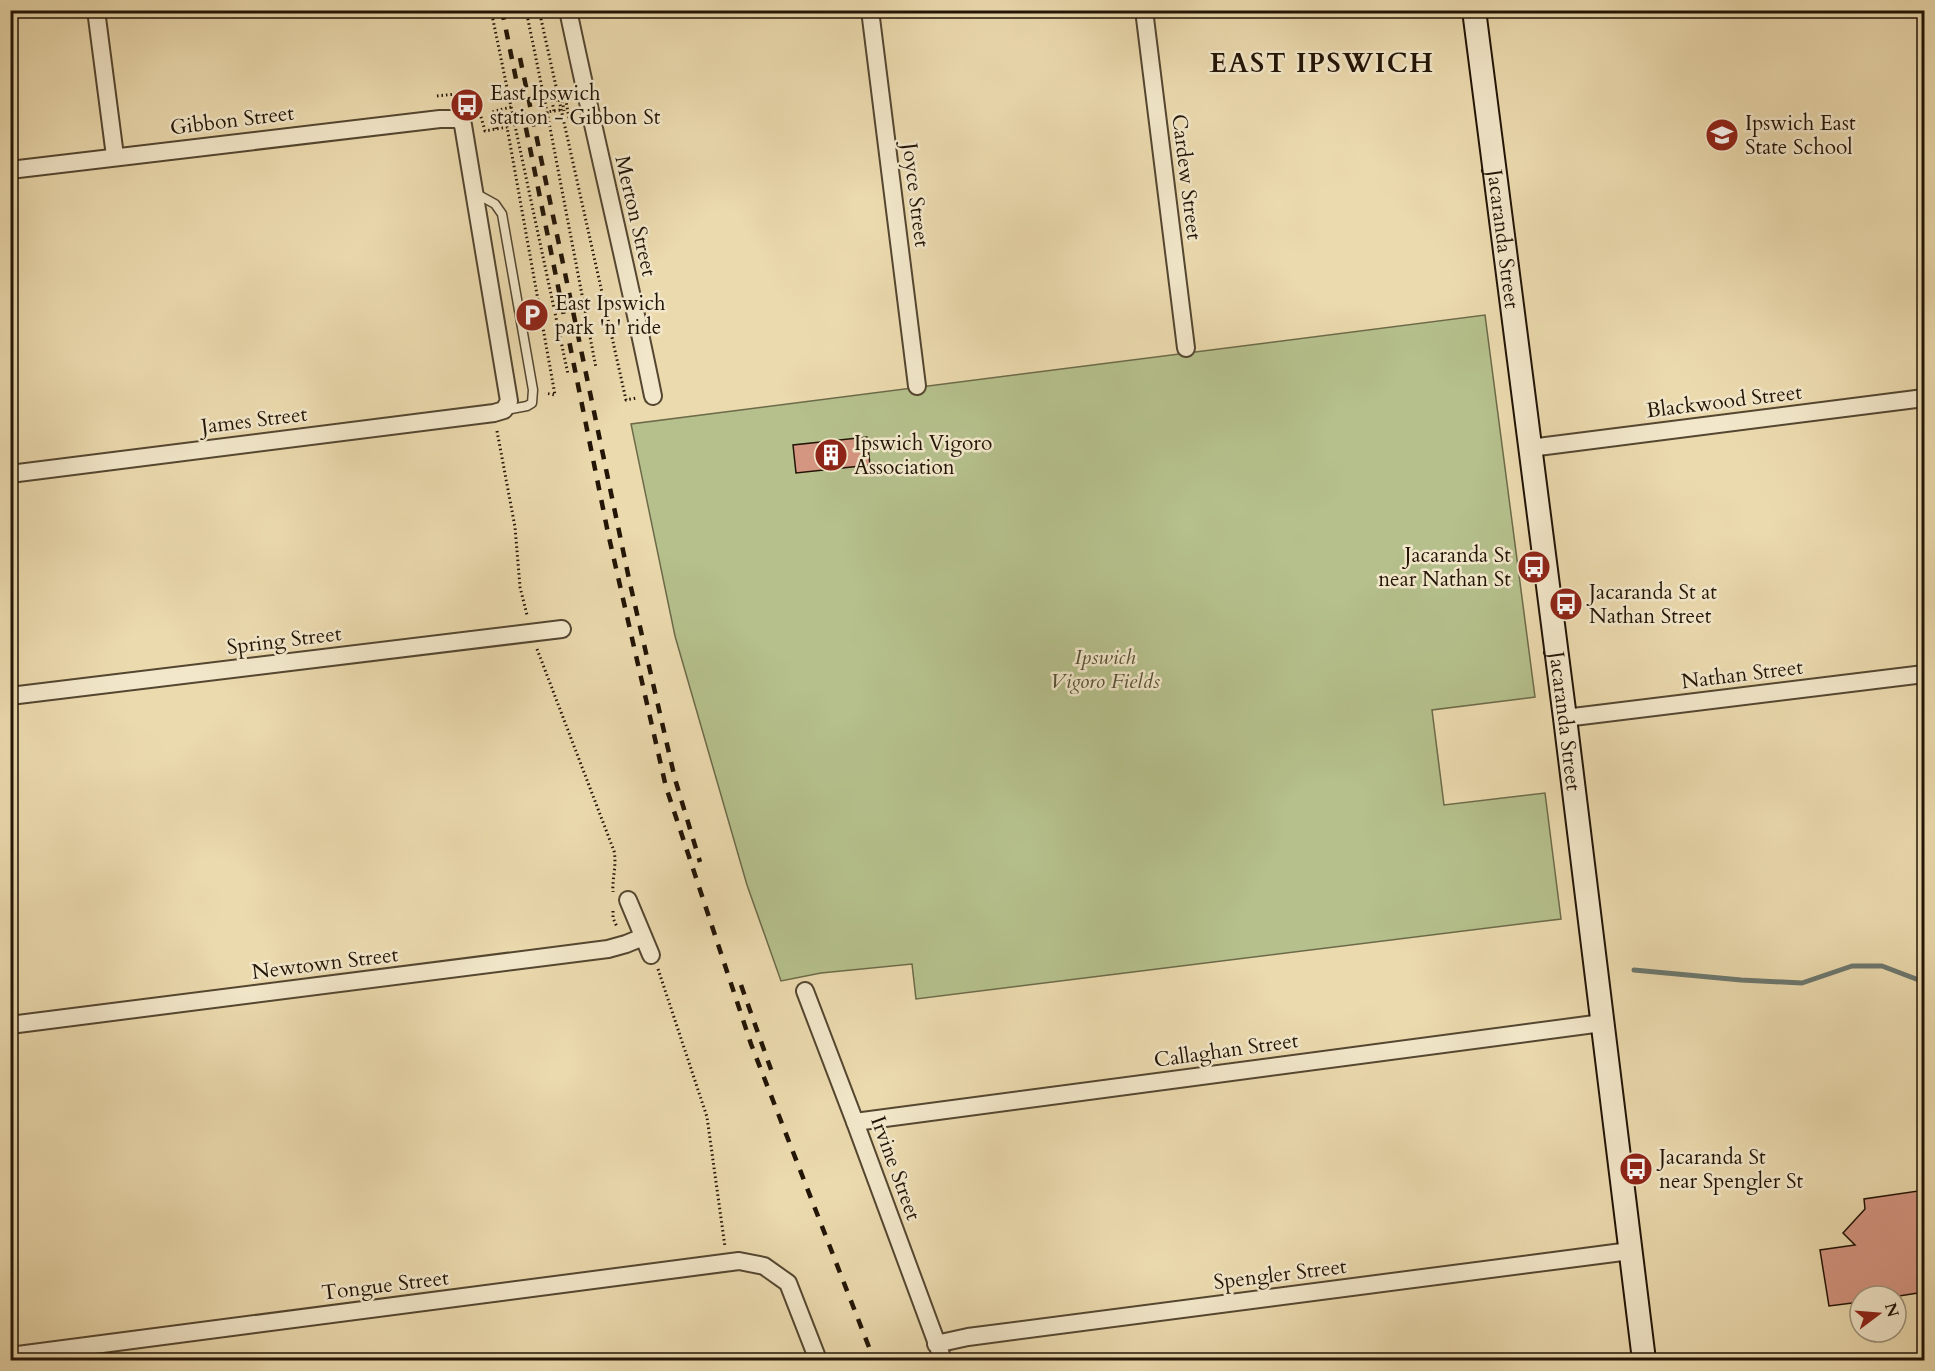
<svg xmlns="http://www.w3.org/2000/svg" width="1935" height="1371" viewBox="0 0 1935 1371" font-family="Cardo,serif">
<rect width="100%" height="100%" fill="#ebdaae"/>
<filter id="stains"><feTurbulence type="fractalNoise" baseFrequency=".00333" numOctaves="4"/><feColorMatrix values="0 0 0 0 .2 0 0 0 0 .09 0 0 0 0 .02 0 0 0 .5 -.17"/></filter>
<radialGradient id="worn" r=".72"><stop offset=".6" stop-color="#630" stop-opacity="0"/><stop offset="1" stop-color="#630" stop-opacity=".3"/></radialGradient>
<polygon fill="#b5c08c" stroke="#6c6a49" stroke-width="1.5" points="1485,315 1535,697 1432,710 1444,805 1545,793 1561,919 916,999 912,964 821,973 781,981 747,885 675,636 631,424"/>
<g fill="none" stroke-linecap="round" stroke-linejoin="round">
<polyline stroke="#6b776e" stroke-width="5" points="1634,970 1741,980 1802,983 1852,966 1882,966 1924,982"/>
</g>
<g fill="#d49581" stroke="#221406" stroke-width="1.5">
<polygon points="867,437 870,465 796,473 793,445"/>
<polygon points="1918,1191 1924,1239 1924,1292 1899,1296 1860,1296 1860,1302 1829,1306 1820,1250 1855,1245 1843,1233 1865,1209 1864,1199"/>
</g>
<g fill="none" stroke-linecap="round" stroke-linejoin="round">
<defs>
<polyline id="lane" points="475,193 495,204 502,214 533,390 532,403 527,406 506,410"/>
<g id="street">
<polyline points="96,10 115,156"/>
<path d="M568 10C595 139 627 267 653 396"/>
<polyline points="870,10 917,386"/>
<polyline points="1144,10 1186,348"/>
<polyline points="10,170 440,119 459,119 463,125 509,401 504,410 494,413 10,474"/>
<polyline points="1530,448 1924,398"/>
<polyline points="10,696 562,629"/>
<polyline points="1565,718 1924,674"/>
<polyline points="628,900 651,955"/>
<polyline points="805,991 855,1122 943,1360"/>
<polyline points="10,1025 608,949 626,944 643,937"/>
<polyline points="855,1122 1602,1023"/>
<polyline points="936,1344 968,1337 1630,1251"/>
<polyline points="10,1356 739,1261 764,1266 788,1283 818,1360"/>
</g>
<g id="secondary">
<path id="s1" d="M1474 10 1565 718 1644 1360"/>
</g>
</defs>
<use href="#lane" stroke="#544630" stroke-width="11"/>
<use href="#street" stroke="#544630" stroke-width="20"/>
<use href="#secondary" stroke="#221406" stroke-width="26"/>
<g stroke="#221406" stroke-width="3" stroke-dasharray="1.5 3" stroke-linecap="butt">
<polyline points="491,10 511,107 499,110"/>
<polyline points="526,10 547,112"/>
<polyline points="539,10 557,91"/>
<polyline points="437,96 474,92 485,131 507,127 555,395 545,393"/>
<polyline points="511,107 568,374"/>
<polyline points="560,110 547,112 596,368"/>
<polyline points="569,118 564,90 557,91 626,400 636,398"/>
<polyline points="496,129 492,112 499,110 502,123"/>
<polyline points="497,431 515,527 520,587 527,615"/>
<path d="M537 649 614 851C617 865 612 878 613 892"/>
<polyline points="613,911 613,918 617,927"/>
<polyline points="658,969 707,1117 725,1247"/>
</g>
<use href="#lane" stroke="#f2e7ca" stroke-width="8"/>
<use href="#street" stroke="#f2e7ca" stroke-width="16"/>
<use href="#secondary" stroke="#f2e7ca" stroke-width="22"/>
<g stroke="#221406" stroke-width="4.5" stroke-dasharray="10 10" stroke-linecap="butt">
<polyline points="502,10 608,533 666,787 751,1044 874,1360"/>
<polyline points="520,58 629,579 675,779 700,862"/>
<polyline points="741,985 774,1078"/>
</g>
<polyline stroke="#221406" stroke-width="3" stroke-dasharray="1.5 3" stroke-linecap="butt" points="554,111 552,101 562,99 564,111"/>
</g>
<defs>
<symbol id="bus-disc" viewBox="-11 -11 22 22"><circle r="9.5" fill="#8f2418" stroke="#f2e7ca"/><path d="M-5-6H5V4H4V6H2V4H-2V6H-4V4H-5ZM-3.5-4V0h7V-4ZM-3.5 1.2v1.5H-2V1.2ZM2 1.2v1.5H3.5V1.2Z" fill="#fff"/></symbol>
<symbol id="school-disc" viewBox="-11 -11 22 22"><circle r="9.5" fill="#8f2418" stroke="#f2e7ca"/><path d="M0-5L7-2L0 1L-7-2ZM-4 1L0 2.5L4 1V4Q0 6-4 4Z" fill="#fff"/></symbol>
<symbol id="parking-disc" viewBox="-11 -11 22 22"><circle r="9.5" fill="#8f2418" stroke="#f2e7ca"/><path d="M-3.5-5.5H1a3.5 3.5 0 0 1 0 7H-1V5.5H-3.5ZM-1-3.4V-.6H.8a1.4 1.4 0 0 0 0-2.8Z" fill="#fff"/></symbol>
<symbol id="building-disc" viewBox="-11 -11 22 22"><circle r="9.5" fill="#8f2418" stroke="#f2e7ca"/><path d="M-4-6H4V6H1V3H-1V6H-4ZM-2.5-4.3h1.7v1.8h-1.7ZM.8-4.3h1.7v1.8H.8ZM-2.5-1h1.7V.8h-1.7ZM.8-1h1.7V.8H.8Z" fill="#fff"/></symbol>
</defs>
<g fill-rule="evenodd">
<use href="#bus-disc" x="448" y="86" width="38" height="38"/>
<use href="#school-disc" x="1703" y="116" width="38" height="38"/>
<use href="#parking-disc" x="513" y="296" width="38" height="38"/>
<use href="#building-disc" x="812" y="436" width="38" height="38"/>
<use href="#bus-disc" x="1515" y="548" width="38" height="38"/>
<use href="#bus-disc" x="1547" y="585" width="38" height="38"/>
<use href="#bus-disc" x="1617" y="1150" width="38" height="38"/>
</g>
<g text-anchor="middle" stroke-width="5" stroke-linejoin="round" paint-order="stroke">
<g font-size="21" fill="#221406" stroke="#f2e7ca" text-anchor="start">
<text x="490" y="100">East Ipswich<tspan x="490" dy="24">station - Gibbon St</tspan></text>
<text x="1745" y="130">Ipswich East<tspan x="1745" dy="24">State School</tspan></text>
<text x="555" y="310">East Ipswich<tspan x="555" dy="24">park 'n' ride</tspan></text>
<text x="854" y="450">Ipswich Vigoro<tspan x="854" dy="24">Association</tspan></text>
<text x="1511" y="562" text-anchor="end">Jacaranda St<tspan x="1511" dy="24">near Nathan St</tspan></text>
<text x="1589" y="599">Jacaranda St at<tspan x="1589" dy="24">Nathan Street</tspan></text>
<text x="1659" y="1164">Jacaranda St<tspan x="1659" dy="24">near Spengler St</tspan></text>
</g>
<g font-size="21" fill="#221406" stroke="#f2e7ca">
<text transform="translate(232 120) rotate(-7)" y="7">Gibbon Street</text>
<text transform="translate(1187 177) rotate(83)" y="7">Cardew Street</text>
<text transform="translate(916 195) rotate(83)" y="7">Joyce Street</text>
<text transform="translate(636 216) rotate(77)" y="7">Merton Street</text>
<text dy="7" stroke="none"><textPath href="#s1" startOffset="231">Jacaranda Street</textPath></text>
<text transform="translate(1724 401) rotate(-7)" y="7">Blackwood Street</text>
<text transform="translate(254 420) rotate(-7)" y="7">James Street</text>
<text transform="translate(284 640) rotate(-7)" y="7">Spring Street</text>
<text transform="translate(1742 674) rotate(-7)" y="7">Nathan Street</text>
<text dy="7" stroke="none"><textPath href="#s1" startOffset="717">Jacaranda Street</textPath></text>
<text transform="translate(325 963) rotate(-7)" y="7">Newtown Street</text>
<text transform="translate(1226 1050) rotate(-8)" y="7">Callaghan Street</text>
<text transform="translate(896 1168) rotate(70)" y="7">Irvine Street</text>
<text transform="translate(1280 1274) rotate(-7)" y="7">Spengler Street</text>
<text transform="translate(385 1285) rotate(-7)" y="7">Tongue Street</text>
</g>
<g font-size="21" font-style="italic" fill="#555035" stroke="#f2e7ca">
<text x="1105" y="664">Ipswich<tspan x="1105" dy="24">Vigoro Fields</tspan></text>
</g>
<g font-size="27" font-weight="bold" letter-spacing="1.5" fill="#221406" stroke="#f2e7ca">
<text x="1322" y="72">EAST IPSWICH</text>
</g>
</g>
<rect width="1935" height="1371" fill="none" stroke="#ebdaae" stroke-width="36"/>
<rect x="12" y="12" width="1911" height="1347" fill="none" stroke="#221406" stroke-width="3"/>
<rect x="18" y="18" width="1899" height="1335" fill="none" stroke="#221406" stroke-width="1.5"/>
<g transform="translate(1878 1314) rotate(74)"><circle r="28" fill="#f2e7ca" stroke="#9f937c" stroke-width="1.5"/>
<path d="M0-4.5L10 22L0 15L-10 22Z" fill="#8f2418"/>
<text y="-9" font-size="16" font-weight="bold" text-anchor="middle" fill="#221406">N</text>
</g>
<rect width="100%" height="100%" filter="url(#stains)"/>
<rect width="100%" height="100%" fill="url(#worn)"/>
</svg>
